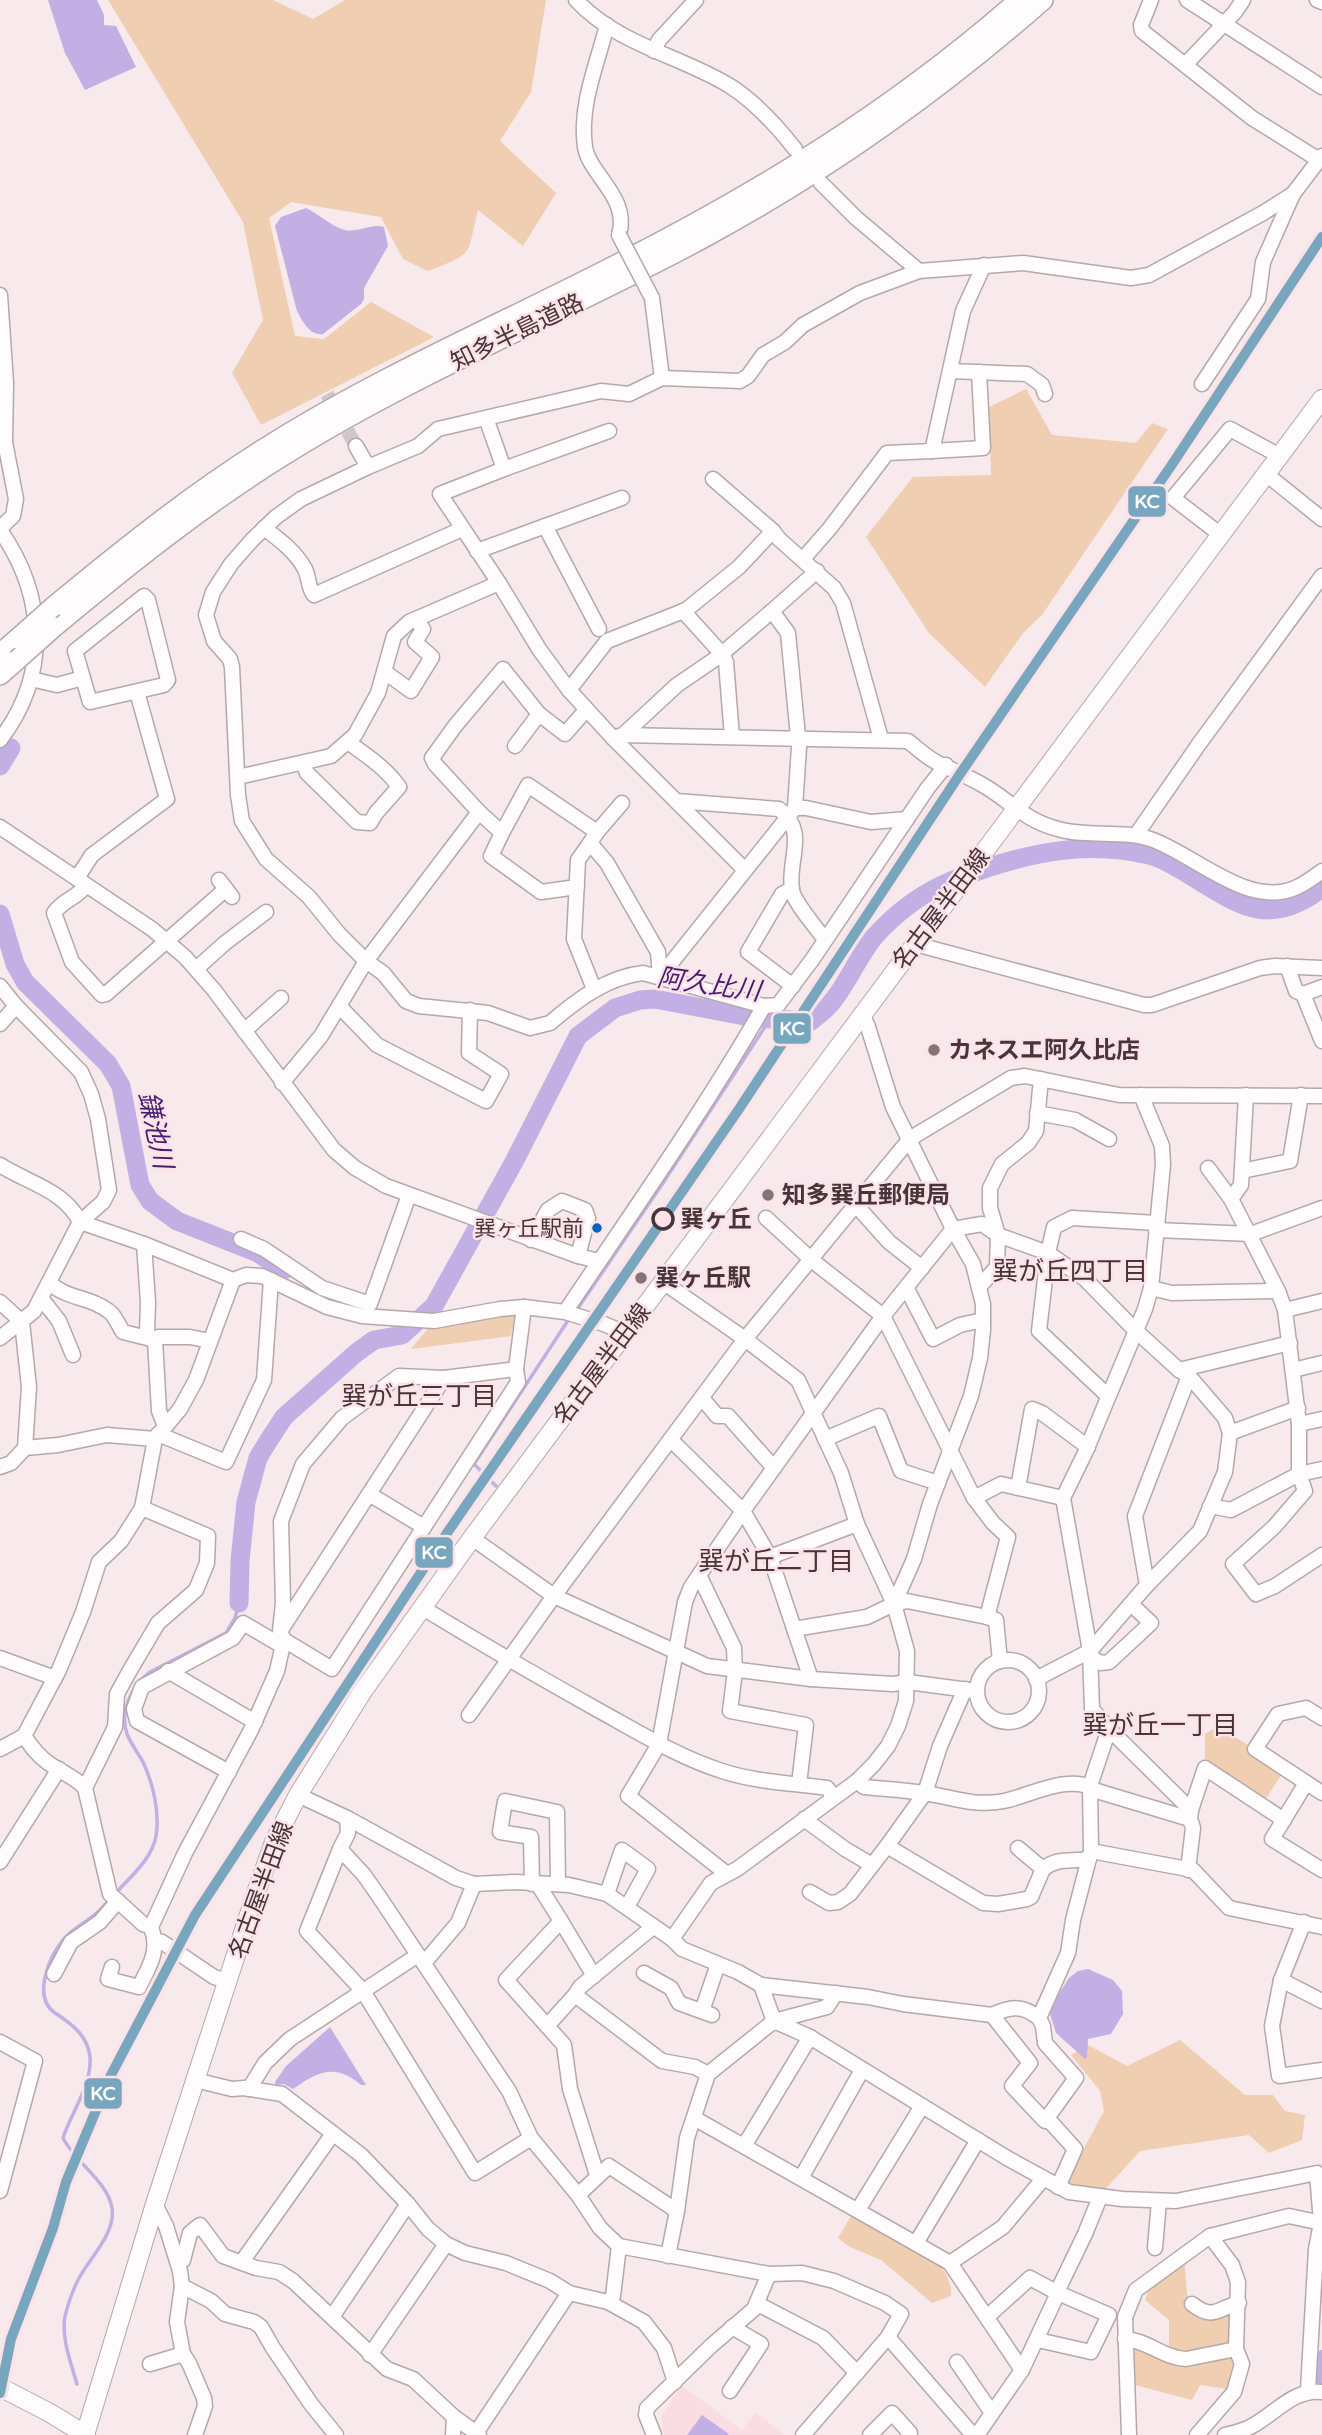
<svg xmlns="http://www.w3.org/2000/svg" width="1322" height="2435" viewBox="0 0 1322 2435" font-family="'Varela Round','Noto Sans JP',sans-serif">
<rect width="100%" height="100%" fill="#f7e9ec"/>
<polygon fill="#fadde3" points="684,2387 742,2430 756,2412 783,2435 664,2435 661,2417 679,2388"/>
<g fill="#efceb1">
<path d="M108 0H273L313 19 345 0H546L531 92 500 141 556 193 523 246 478 210C466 257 476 252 428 271L403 259 381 217 291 202 269 218 295 336 324 339 371 302 434 337 261 425 232 373 263 320 243 222Z"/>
<polygon points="1026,389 1052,435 1136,443 1152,423 1168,429 1042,615 1023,633 985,687 929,633 866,537 913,477 991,475 989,407"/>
<polygon points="492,1316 515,1316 511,1336 411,1349 430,1326 456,1326"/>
<polygon points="1218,1726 1285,1769 1262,1805 1205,1768 1205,1734"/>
<polygon points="1180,2040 1245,2095 1273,2095 1285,2111 1305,2115 1302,2140 1269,2153 1249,2135 1140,2151 1102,2193 1065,2184 1104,2111 1100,2091 1071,2055 1088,2045 1127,2066"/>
<path d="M852 2214C884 2230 955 2254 951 2296L932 2303 881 2260 848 2246 838 2238Z"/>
<polygon points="1184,2255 1188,2304 1221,2308 1235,2320 1242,2381 1233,2390 1200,2385 1192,2400 1131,2384 1130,2339 1169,2347 1169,2320 1145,2300 1155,2275"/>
</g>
<g fill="#c2afe4">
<polygon points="48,0 97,0 104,15 104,25 116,26 136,67 85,90 65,53"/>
<path d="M306 208C319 214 330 226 345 230 359 233 371 223 384 227L388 246 364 288V299L361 304 323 334C310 336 303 322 297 311L275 226 281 217Z"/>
<polygon points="1088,1969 1113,1980 1122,1991 1123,2014 1111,2034 1088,2039 1087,2057 1085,2059 1056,2033 1050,2014 1051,2006 1069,1978 1078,1971"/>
<path d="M330 2027 366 2085H361C336 2063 318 2071 293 2089L284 2084 276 2085 275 2082 286 2066Z"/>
<polygon points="1320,2350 1322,2350 1322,2387 1317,2387 1313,2383 1316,2354"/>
<polygon points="702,2415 729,2434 728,2435 687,2435"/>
</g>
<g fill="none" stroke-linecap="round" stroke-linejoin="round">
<g stroke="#c2afe4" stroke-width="3.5">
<polyline points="576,1311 661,1186 770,1019"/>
<polyline points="496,1486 474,1464 569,1319"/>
<path d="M116 1893C131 1876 152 1859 156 1836 160 1813 153 1783 143 1762 138 1753 131 1744 127 1734 119 1711 132 1686 150 1672L226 1633 235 1618 239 1603"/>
<path d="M77 2384C71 2363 61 2338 65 2316 68 2304 73 2290 78 2280 89 2258 116 2234 112 2208 108 2182 75 2162 63 2138 71 2113 92 2085 90 2057 88 2036 72 2024 55 2013 32 1997 49 1957 63 1940 70 1931 83 1924 92 1917 99 1912 105 1905 111 1898"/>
</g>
<g stroke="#c2afe4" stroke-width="19">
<polyline points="0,766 11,748"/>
<polyline points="0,914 15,964 25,982 108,1064 121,1086 140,1185 150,1201 177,1221 258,1253 284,1270"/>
<path d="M239 1603 240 1561 246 1502 258 1458 267 1443 284 1417 356 1353 374 1340 402 1335 434 1306 515 1160 578 1036 615 1008 640 1000 655 999 755 1018 811 1021C818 1015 826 1010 831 1003 848 983 858 956 875 936 894 915 917 897 942 885 956 878 972 873 987 868 1042 850 1092 842 1149 855 1162 858 1172 865 1183 871 1234 901 1266 932 1322 888"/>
</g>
<polyline stroke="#d4c5c8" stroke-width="14" stroke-dasharray="14 7" stroke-linecap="butt" points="327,394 356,446"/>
<defs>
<g id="minor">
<path d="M576 0C618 45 679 55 730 86 755 102 777 126 795 149"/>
<polyline points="1151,0 1141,25 1142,31 1252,118 1319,160"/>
<polyline points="1187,0 1322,87"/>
<polyline points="1317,0 1322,2"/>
<path d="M607 25C597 65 579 105 585 147 590 176 630 197 619 235"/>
<polyline points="654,51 659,40 696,0"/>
<polyline points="1185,65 1235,12 1243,0"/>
<polyline points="821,183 856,218 919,271"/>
<polyline points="0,295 6,383 5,442 16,499 13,516 0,528"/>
<polyline points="652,298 662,378"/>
<polyline points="950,371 1027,374 1042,385 1045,394"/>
<polyline points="1202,384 1258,299 1263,262 1293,194"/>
<path d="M486 418 504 469 440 494 499 583 539 649 569 690 613 738 623 735 908 741C917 748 927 758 938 763 952 770 967 776 981 784 1010 800 1023 820 1058 829 1089 838 1123 829 1153 840 1196 856 1248 908 1295 888 1305 884 1314 877 1322 871"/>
<path d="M356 446 368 467 301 499 276 517 252 540 231 564 213 592 206 615 214 641 230 659 232 667 238 795 242 821 266 859 309 897 339 934 366 961 383 973 406 1001 419 1006 488 1013 530 1028 550 1023C577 1000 607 977 643 973L764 1006 778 1005 812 960 927 789 946 765"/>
<polyline points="932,451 983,448 979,372"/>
<polyline points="368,467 418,446 438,429 601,391 629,394 662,378 740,381 748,376 763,355 785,342 803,325 860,293 919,271 1023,263 1131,278 1149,275 1263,213 1293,194 1322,156"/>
<polyline points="504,469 609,431"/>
<polyline points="1266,474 1322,519"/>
<polyline points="713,479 773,531"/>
<polyline points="545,526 599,629"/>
<path d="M264 528C280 540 295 551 305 569 309 577 308 588 314 595L462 529"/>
<path d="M0 530C46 596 50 675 0 740"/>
<polyline points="1221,535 1173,498 1230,429 1280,456"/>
<polyline points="477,551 622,498"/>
<polyline points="803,559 830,528 887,453 932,451 963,311 984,265"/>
<polygon points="144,596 148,600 168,680 164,685 90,702 75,651"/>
<polyline points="683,611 722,654 726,662 732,737"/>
<polyline points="385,672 411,691 432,657 415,642 423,629 416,619"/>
<polyline points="31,679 57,685 83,678"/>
<polyline points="569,690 607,641 686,610 739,567 773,531 779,539 834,588 843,603 881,739"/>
<polyline points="623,735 677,685 718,657 772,611"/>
<polyline points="613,738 745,870"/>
<polyline points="515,746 539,714"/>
<path d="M303 763 307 773 357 822 370 823 376 813 399 787C386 768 367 756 348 742"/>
<polyline points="238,777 331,756 355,735 378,693 394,636 409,622 499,583"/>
<path d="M676 801 779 809C809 831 787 860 792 890 794 903 817 928 825 940"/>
<polyline points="795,808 806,808 871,822 907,819"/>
<polyline points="479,812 435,764 432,758 455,726 503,669 539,714 565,734 586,710"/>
<polyline points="0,827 152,929 185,957 214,990 334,1150 355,1168 386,1186 578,1256 599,1261"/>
<polyline points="597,832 622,803"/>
<polyline points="502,833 491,856 541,892 577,887"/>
<polyline points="1136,835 1199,744 1322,576"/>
<polyline points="590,843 578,860 574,939 594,989"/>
<polyline points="77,878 92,855 167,799 137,692"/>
<polyline points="219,880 232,897"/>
<path d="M86 885C78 898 62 900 54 913L72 962 102 995 106 994 226 889"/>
<polyline points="792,889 782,894 748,952 793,986"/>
<polyline points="915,944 1144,1005 1152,1005 1260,968 1275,966 1322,968"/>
<polyline points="1287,966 1296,991 1303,994 1322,1041"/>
<polyline points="196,969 225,943 266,912"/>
<polyline points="660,977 795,808 799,747 788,633 772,611 817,571"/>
<polyline points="0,986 16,1006 81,1072 91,1094 98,1119 109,1190 103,1202 80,1222 34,1311 0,1338"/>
<polyline points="1303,994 1322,987"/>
<polyline points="339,1006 366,961 479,812 502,833 528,785 597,832 590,843 607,863 658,952 660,977"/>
<polyline points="862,1013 868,1027 893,1107 953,1229 973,1264 983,1304 983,1330 980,1358 971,1396 930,1504 914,1559 894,1604"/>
<polyline points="0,1024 16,1006"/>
<polyline points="244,1031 281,998"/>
<polyline points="282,1083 321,1036 339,1006 377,1045 486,1101 501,1074 469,1053 470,1010"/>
<polyline points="1246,1095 1241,1185 1231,1199 1278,1291 1285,1310 1299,1424 1299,1474 1305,1491 1274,1527 1233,1564 1256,1594 1275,1586 1322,1555"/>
<polyline points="1037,1113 1075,1120 1109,1139"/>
<path d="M0 1165C28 1183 64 1190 80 1222L144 1244 233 1280 246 1275 262 1276 327 1307 362 1316 434 1321 500 1309 524 1307 565 1312 604 1324 625 1333"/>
<polyline points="1208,1168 1231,1199"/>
<polyline points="1242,1171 1290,1161 1301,1095"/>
<polyline points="856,1205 889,1242 922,1268"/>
<polyline points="766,1218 814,1262 883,1316 974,1498 1001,1484 1063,1498"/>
<polyline points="1156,1230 1251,1234 1322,1208"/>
<polyline points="241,1239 264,1249 322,1288 370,1304 409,1195"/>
<polyline points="531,1240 548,1210 562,1201 585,1210 588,1218 578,1256"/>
<polyline points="663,1282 745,1339 798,1380 841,1473 857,1524 894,1604 907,1651 906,1701 898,1726 888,1746 874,1764 857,1781 737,1869 711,1883 672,1939"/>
<path d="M50 1283C66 1299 93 1297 111 1313 116 1318 119 1326 123 1332L155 1340 159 1411 165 1426"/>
<polyline points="979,1287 997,1267 998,1235 990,1208 990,1188 1002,1164 1028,1143 1036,1131 1041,1079"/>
<polyline points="1151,1288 1172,1293 1278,1291"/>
<polyline points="907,1289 933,1339 960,1325 983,1320"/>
<polyline points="41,1298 59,1321 73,1355"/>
<polyline points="0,1302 22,1322 29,1387 25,1448 11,1463 0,1467"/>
<polyline points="1285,1310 1322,1301"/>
<path d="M565 1312C633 1211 703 1112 764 1006"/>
<polyline points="144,1336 147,1332 148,1302 144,1244"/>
<polyline points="155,1340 158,1337 190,1337 210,1341"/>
<polyline points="1179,1370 1290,1343"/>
<polyline points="1293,1370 1322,1363"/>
<polyline points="1108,1396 1039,1331 1048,1253 1054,1227 1072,1218 1157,1223"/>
<polyline points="702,1398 717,1416 728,1416 774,1468"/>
<polyline points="1299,1424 1322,1419"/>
<polyline points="1230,1433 1298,1408"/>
<polyline points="158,1434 226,1462 264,1380 271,1280"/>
<polyline points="825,1439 879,1416 901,1471 938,1483"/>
<polyline points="671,1440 743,1511 770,1557 811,1679"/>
<polyline points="25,1448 58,1445 107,1435 155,1439"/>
<polyline points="1018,1488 1032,1409 1042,1413 1088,1447"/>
<polyline points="369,1494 424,1527"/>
<polyline points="1210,1506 1231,1510 1299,1474 1322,1469"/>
<polyline points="472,1538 554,1596 707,1666 811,1679 893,1684 908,1682 976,1691"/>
<polyline points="770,1557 857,1524"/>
<polyline points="699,1575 734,1648 735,1671 730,1711 806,1725 799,1784"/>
<polyline points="1147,1585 1135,1516 1189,1376"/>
<path d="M423 1608C480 1643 539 1677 598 1710 638 1732 678 1757 722 1771 755 1782 792 1783 827 1788L834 1797"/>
<polyline points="987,1617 996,1620 1000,1661"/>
<polyline points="794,1629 867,1617 894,1604 907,1601 987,1617 1008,1537 993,1523 974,1498"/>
<polyline points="281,1630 444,1378"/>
<polyline points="1090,1656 1100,1663 1109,1662 1151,1623 1131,1604"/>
<polyline points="0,1658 55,1678"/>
<circle cx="1008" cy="1691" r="31"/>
<polyline points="168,1671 255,1722"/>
<polyline points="469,1715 554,1596 745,1339 909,1140 916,1135 1011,1078 1025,1076 1119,1095 1322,1096"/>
<polyline points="1322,1718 1306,1708 1278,1714 1255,1749 1322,1793"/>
<polyline points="1109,1729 1191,1810"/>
<path d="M24 1736C31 1746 37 1755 47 1762 60 1772 74 1776 85 1788L110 1894 143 1924 151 1927 185 1853 251 1730 277 1671 284 1640 280 1631 283 1603 281 1521 303 1464 342 1418 399 1376 444 1378 516 1369"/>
<polyline points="0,1749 24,1736 59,1670 83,1612 99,1562 121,1541 142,1508 155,1439 180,1409 196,1380 233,1280"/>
<polyline points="229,1772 137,1721 134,1709 142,1687 233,1638 243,1623 277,1643 284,1640 332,1669 518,1382 516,1369 524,1307"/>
<path d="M857 1781 864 1787C884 1789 904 1790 924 1793 953 1797 973 1807 1004 1801 1032 1795 1072 1772 1097 1791L1190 1819"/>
<polyline points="1306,1783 1272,1839 1322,1870"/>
<polyline points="85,1788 115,1727 117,1694 129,1672 158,1623 196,1590 207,1563 208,1536 142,1508"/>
<path d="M298 1795 347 1818 456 1878 474 1884 516 1882 569 1885 607 1894 672 1939 682 1949 738 1972 761 1985 868 1997 903 2004 992 2015C1010 2006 1023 2005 1039 2018L1068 1953 1073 1920 1091 1851 1090 1786 1109 1729 1092 1709 1090 1651 1063 1498 1085 1453 1145 1309 1151 1288 1163 1165 1162 1146 1141 1095"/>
<polyline points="347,1818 348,1833 340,1849 364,1875 378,1895 509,2091 531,2138 578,2195 600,2228 619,2246 769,2274 802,2273 834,2281 885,2303 901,2314 888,2337 803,2435"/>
<polyline points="804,1819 845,1849 872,1865"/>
<polyline points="887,1846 983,1903 998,1904 1027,1899 1031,1897 1043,1869 1018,1848"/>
<polyline points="340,1849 307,1931 363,1991 475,2173 531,2138"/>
<polyline points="1091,1851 1193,1870 1229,1908 1322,1927"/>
<polyline points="0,1862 59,1769"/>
<path d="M1043 1869C1058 1857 1070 1862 1089 1859"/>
<polyline points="1188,1870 1193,1828 1190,1819 1191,1810 1205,1768 1284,1820"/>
<polyline points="727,1874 628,1796 659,1744 685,1602 691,1587 743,1511 883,1316 953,1229 982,1224 998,1235 1048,1253 1085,1279 1135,1330 1179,1370 1189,1376 1225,1418 1230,1433 1225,1472 1200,1531 1147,1585 1090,1651 1036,1679"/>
<polyline points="537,1883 561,1921 506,1980 564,2045 570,2089 597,2175"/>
<polyline points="532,1884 531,1837 500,1832 505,1801 557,1812 558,1884"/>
<polyline points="810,1892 829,1903 838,1902 850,1894 887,1846 925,1793 940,1746 965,1689"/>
<polyline points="607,1894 622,1850 648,1869 627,1907"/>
<polyline points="561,1921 594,1976"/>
<polyline points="1304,1922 1281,1980 1272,2026 1279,2076 1322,2070"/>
<polyline points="653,1927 580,1987 575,1995 662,2061 695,2067 708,2074"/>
<polyline points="156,1941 162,1942 214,1977 227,1981"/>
<polyline points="424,1963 458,1923 474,1884"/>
<path d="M112 1967 108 1979 139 1987C150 1965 160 1951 151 1927"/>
<polyline points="644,1973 671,1988 679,2003 712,2015"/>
<polyline points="54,1974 71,1942 100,1922 118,1901"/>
<polyline points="1281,1980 1322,2001"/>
<polyline points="761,1985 774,2021 827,2007 836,1993"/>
<polyline points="702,2011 718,1964"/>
<polyline points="992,2015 1030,2063 1012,2086 1045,2121 1076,2078 1045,2043 1043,2026 1039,2018"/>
<polyline points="547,2026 575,1995"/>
<polyline points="0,2042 35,2061 0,2191"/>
<polyline points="195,2080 232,2089 244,2088 282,2094 361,2155 408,2204 428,2229 446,2244 465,2253 506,2263 550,2281 569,2293 608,2302 613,2296 619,2246"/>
<polyline points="249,2089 265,2063 290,2039 418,1955"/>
<polyline points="694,2118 950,2263 1003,2227 1043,2179"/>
<polyline points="1047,2118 1075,2149 1058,2187"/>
<polyline points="744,2146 810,2037"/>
<polyline points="801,2178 862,2070"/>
<polyline points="578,2195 609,2166 677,2211"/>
<polyline points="155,2204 166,2226 180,2271 182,2286 177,2322 183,2354 189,2363 204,2398 205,2406 195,2435"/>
<polyline points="858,2210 922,2106"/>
<polyline points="916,2243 978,2140"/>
<polyline points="1155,2248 1159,2201"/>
<polyline points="668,2256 677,2211 687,2138 708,2074 774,2021 810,2037 1007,2158 1069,2192 1122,2199 1176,2201 1317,2173 1321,2223 1316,2249 1308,2390"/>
<polyline points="178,2261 183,2260 190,2233 200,2225 223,2256 256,2268 279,2272 293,2281 387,2369 413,2379 454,2417 479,2435"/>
<polyline points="243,2263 246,2256 332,2135"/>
<polyline points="950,2263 1022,2370 1058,2293 1109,2315 1091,2352 1038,2340"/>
<polyline points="182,2286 211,2301 225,2314 254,2322 261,2327 273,2348 311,2404 336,2435"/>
<polyline points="1057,2292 1085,2234 1100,2197"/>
<polyline points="608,2302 644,2322 664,2348 675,2382"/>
<polyline points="758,2304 823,2338 857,2373"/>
<path d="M1192 2304C1214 2321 1218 2308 1239 2303"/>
<polyline points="332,2317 408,2204"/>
<polyline points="987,2317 1030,2278 1058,2293"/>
<polyline points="888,2337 973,2435"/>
<path d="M1125 2339C1147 2340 1163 2358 1186 2359L1236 2349"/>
<polyline points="370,2355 446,2244"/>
<polyline points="957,2362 992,2413"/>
<polyline points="150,2364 183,2354"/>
<polyline points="730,2391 761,2344 732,2327"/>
<polyline points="476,2433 569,2293"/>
<polyline points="453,2435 454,2417"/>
<polyline points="654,2435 646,2415 647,2408 712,2345 754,2309 769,2274"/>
<polyline points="870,2435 892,2413 910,2433 908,2435"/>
<polyline points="977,2435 1022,2370"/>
<polyline points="1129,2435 1125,2317 1136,2290 1210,2236"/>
<polyline points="1197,2435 1234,2392 1242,2364 1236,2349 1238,2282 1232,2265 1210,2236 1289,2216 1321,2223"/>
<path d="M1225 2435C1234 2433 1243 2431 1252 2426 1276 2413 1293 2389 1322 2392"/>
</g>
<g id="major">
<polyline points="0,2387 50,2413 86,2435"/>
<polyline points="85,2435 155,2204 257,1890 274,1842 298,1795 363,1691 472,1538 1322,399"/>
</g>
<g id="highway">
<path d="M53 607C123 549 193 493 270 445 377 378 494 327 606 270 755 195 893 111 1019 0"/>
<path d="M54 627C127 566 201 507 281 457 416 372 565 313 705 237 829 170 937 93 1043 0"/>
<polyline points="0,654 17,639"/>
<polyline points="0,675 17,660"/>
</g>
</defs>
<use href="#minor" stroke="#b5a8ab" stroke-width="17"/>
<use href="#major" stroke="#b5a8ab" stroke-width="20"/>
<use href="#highway" stroke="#b5a8ab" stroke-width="22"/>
<use href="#minor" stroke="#fefcfc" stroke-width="14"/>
<use href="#major" stroke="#fefcfc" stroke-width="18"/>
<use href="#highway" stroke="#fefcfc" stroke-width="19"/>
<defs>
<polyline id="minor-bridge" points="619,235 652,298"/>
<g id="highway-bridge">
<polyline points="17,639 53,607"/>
<polyline points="17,660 54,627"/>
</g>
</defs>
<use href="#minor-bridge" stroke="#b5a8ab" stroke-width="17" stroke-linecap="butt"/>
<use href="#highway-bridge" stroke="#b5a8ab" stroke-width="22" stroke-linecap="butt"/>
<use href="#minor-bridge" stroke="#fefcfc" stroke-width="14"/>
<use href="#highway-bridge" stroke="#fefcfc" stroke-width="19"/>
<defs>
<polyline id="rail-1" points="0,2393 11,2339 53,2228 66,2182 110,2077 195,1915 447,1533 739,1109 960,774 1171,466 1322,237"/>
</defs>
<use href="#rail-1" stroke="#fde3e8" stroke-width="16"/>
<use href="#rail-1" stroke="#78a6be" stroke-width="10"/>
</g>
<g fill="#847478" stroke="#fde3e8" stroke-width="2.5">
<circle cx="934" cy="1050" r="7"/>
<circle cx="768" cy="1195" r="7"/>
<circle cx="641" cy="1278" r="7"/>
</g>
<circle fill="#fde3e8" stroke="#463539" stroke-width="3.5" cx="663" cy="1219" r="10"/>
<circle fill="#0065bd" stroke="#fde3e8" stroke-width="2.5" cx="597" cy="1228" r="6"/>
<g text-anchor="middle" stroke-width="5" stroke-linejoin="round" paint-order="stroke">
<g font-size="22" fill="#463539" stroke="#fde3e8" text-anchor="end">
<text x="584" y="1236">巽ヶ丘駅前</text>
</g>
<g font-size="24" fill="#463539" stroke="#fde3e8">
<text transform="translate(517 332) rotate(-26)" y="8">知多半島道路</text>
<text transform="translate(941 909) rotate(-53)" y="8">名古屋半田線</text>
<text transform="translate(602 1364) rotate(-53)" y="8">名古屋半田線</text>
<text transform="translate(261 1890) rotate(-70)" y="8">名古屋半田線</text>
</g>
<g font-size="24" font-weight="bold" fill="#463539" stroke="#fde3e8" text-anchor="start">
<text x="948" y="1058">カネスエ阿久比店</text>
<text x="782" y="1203">知多巽丘郵便局</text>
<text x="655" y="1286">巽ヶ丘駅</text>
</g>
<g font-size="24" font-weight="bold" fill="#463539" stroke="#fde3e8" text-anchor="start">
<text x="680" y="1227">巽ヶ丘</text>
</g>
<g font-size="26" font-style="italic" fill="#401d72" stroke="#fde3e8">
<text transform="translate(709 984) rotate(8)" y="9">阿久比川</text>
<text transform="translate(156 1130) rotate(78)" y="9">鎌池川</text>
</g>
<g font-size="26" fill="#463539" stroke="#fde3e8">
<text x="1070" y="1280">巽が丘四丁目</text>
<text x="419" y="1405">巽が丘三丁目</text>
<text x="776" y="1570">巽が丘二丁目</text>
<text x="1160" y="1734">巽が丘一丁目</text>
</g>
</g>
<g stroke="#fde3e8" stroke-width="2.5">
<rect x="1127" y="485" width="40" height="33" rx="7" fill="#78a6be"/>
<rect x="772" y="1012" width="40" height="33" rx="7" fill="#78a6be"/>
<rect x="414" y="1536" width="40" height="33" rx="7" fill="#78a6be"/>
<rect x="83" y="2077" width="40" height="33" rx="7" fill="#78a6be"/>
</g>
<g font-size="19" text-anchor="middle" font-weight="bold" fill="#fff">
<text x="1147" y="508">KC</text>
<text x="792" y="1035">KC</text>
<text x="434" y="1559">KC</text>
<text x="103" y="2100">KC</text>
</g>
</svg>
